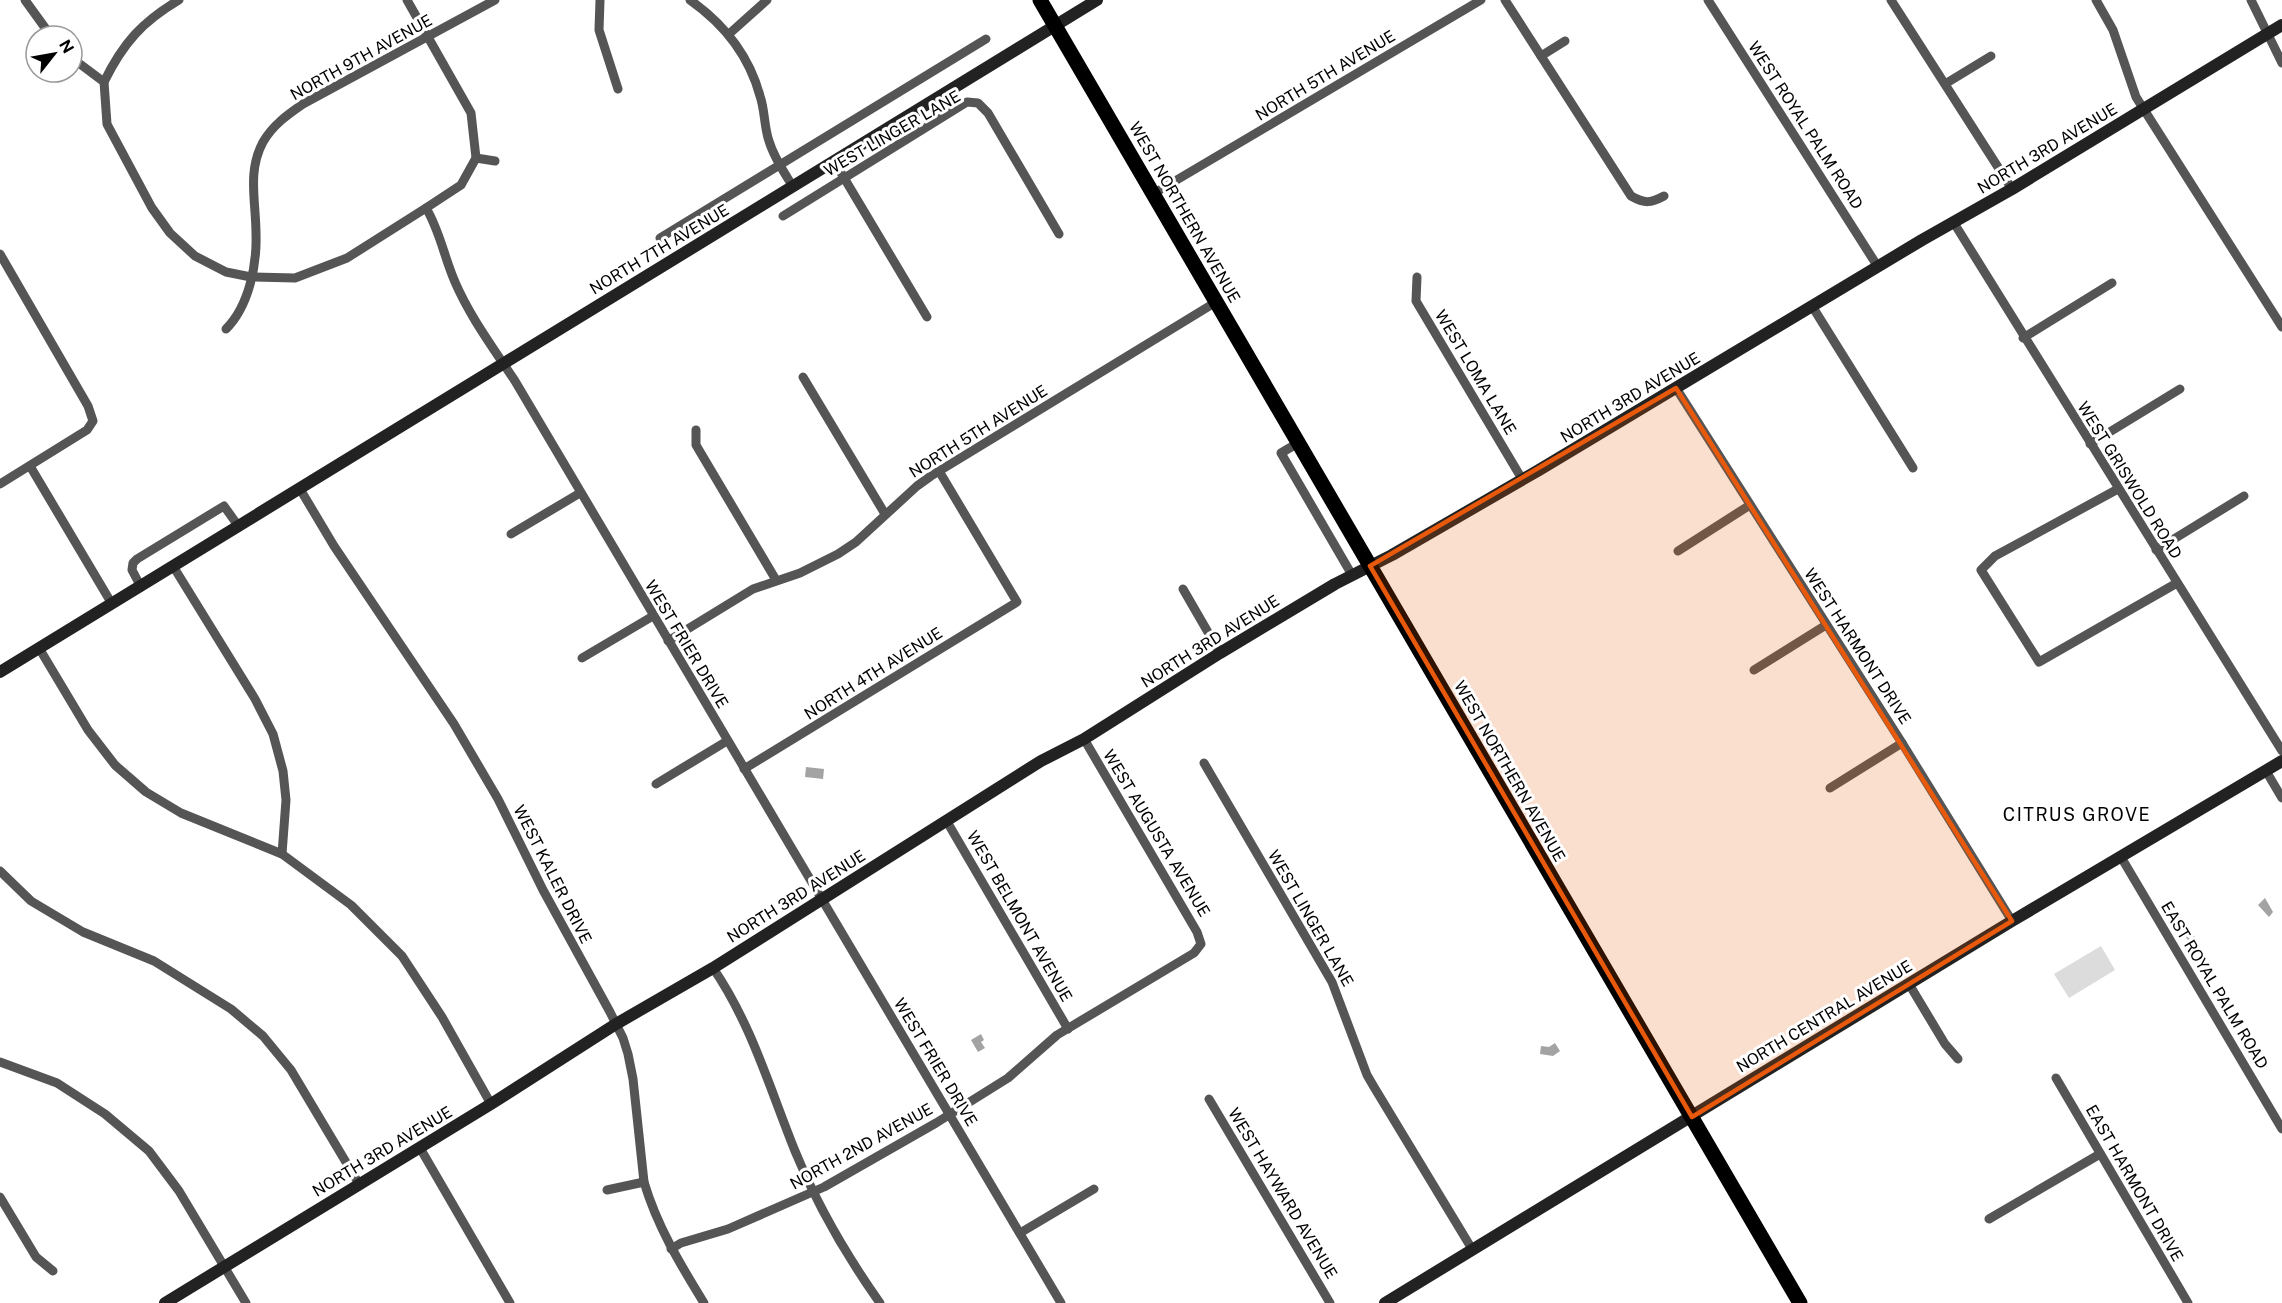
<svg xmlns="http://www.w3.org/2000/svg" width="2282" height="1303" viewBox="0 0 2282 1303" font-family="'Public Sans',sans-serif">
<rect width="100%" height="100%" fill="#fff"/>
<polygon fill="#dcdcdc" points="2101,946 2115,970 2069,998 2054,974"/>
<g fill="#a3a3a3">
<polygon points="806,767 824,769 823,779 805,777"/>
<polygon points="2265,898 2273,912 2269,917 2258,905"/>
<polygon points="2188,925 2198,942 2191,945 2181,929"/>
<polygon points="981,1034 984,1040 981,1042 985,1048 978,1052 971,1040"/>
<polygon points="1555,1043 1560,1051 1553,1056 1540,1054 1541,1046 1549,1047"/>
</g>
<g fill="none" stroke-linecap="round" stroke-linejoin="round">
<g stroke="#555" stroke-width="9">
<polyline points="25,0 51,36"/>
<polyline points="600,0 599,30 618,89"/>
<path d="M690 0C724 24 749 55 760 96 765 110 764 127 769 141 774 158 784 172 793 187"/>
<path d="M1505 0 1631 196C1645 204 1651 203 1664 196"/>
<polyline points="1708,0 1878,267"/>
<polyline points="1891,0 2012,189"/>
<polyline points="2096,0 2113,30 2136,97 2282,327"/>
<polyline points="2251,0 2282,63"/>
<polyline points="729,34 767,0"/>
<polyline points="1541,56 1565,41"/>
<polyline points="72,58 104,82 107,124 152,208 170,233 195,256 226,272 251,277 295,278 347,258 426,208 461,185 476,158 471,113 407,0"/>
<path d="M104 82C123 43 142 22 179 0"/>
<polyline points="1945,84 1991,56"/>
<polyline points="476,158 495,161"/>
<polyline points="834,161 927,317"/>
<polyline points="1153,194 1481,0"/>
<path d="M426 208C440 231 444 257 455 282 470 317 494 349 515 381L1061 1303"/>
<polyline points="783,216 967,102 978,103 988,113 1059,234"/>
<polyline points="1954,223 2282,751"/>
<polyline points="660,238 986,39"/>
<polyline points="0,254 88,406 93,421 87,430 0,484"/>
<polyline points="1417,277 1416,301 1522,479"/>
<polyline points="1812,306 1913,468"/>
<path d="M226 329C249 306 257 265 256 234 256 201 247 172 263 142 273 125 287 115 303 104L495 0"/>
<polyline points="2023,338 2112,283"/>
<polyline points="803,377 885,514"/>
<polyline points="1676,388 1902,743 2012,921"/>
<polyline points="696,430 696,445 776,580"/>
<polyline points="1298,443 1281,453 1352,575"/>
<polyline points="2090,444 2180,389"/>
<polyline points="30,466 112,604"/>
<path d="M300 489 334 546 454 724 498 799 543 890 610 1012 623 1038 628 1054 633 1079 644 1182C657 1226 680 1264 704 1303"/>
<polyline points="2118,489 1995,556 1981,570 2039,662 2177,583"/>
<polyline points="511,534 580,493"/>
<polyline points="2156,550 2244,496"/>
<polyline points="1678,551 1750,505"/>
<polyline points="173,566 255,699 273,734 283,771 286,800 282,854"/>
<polyline points="141,587 132,570 133,563 137,559 224,506 239,527"/>
<polyline points="1183,589 1220,653"/>
<polyline points="668,641 753,589 800,573 838,554 856,542 917,486 931,476 1216,302"/>
<polyline points="39,648 88,730 115,765 146,792 181,813 282,854 351,905 402,956 442,1017 491,1104"/>
<polyline points="582,658 653,616"/>
<polyline points="1754,670 1826,625"/>
<polyline points="1204,763 1332,982 1367,1075 1374,1087 1472,1249"/>
<polyline points="744,769 1017,602 939,471"/>
<polyline points="2266,771 2282,798"/>
<polyline points="656,784 727,741"/>
<polyline points="1830,788 1902,743"/>
<polyline points="946,820 1068,1029"/>
<polyline points="2121,857 2282,1129"/>
<polyline points="0,871 31,901 83,932 154,961 231,1009 263,1036 291,1070 359,1184"/>
<path d="M713 968C751 1023 770 1089 795 1151 817 1205 846 1255 880 1303"/>
<polyline points="1909,984 1945,1044 1958,1059"/>
<polyline points="0,1062 57,1083 105,1114 149,1151 179,1191 246,1303"/>
<polyline points="2056,1078 2188,1303"/>
<polyline points="1209,1099 1330,1303"/>
<polyline points="420,1148 510,1303"/>
<polyline points="607,1190 644,1182"/>
<polyline points="0,1197 36,1257 53,1271"/>
<polyline points="1989,1219 2100,1154"/>
<polyline points="1020,1233 1094,1189"/>
<polyline points="671,1249 681,1243 728,1229 824,1187 936,1123 1008,1078 1057,1035 1194,953 1201,944 1197,932 1084,739"/>
</g>
<g stroke="#222" stroke-width="12">
<polyline points="0,672 1097,0"/>
<polyline points="165,1303 491,1104 616,1024 713,968 1041,761 1084,739 1220,653 1335,584 1392,555 1539,470 1922,240 2012,189 2282,25"/>
<polyline points="1385,1303 2012,921 2282,761"/>
</g>
<polyline stroke="#000" stroke-width="15" points="1040,0 1800,1303"/>
</g>
<path fill="#e8590c" fill-opacity="0.2" stroke="#e8590c" stroke-width="4.5" stroke-linejoin="round" d="M1676 388 2012 921 1692 1117 1370 566Z"/>
<g text-anchor="middle" stroke-width="6" stroke-linejoin="round" paint-order="stroke">
<g font-size="16" fill="#000" stroke="#fff">
<text transform="translate(361 57) rotate(-29)" y="6">NORTH 9TH AVENUE</text>
<text transform="translate(1325 75) rotate(-31)" y="6">NORTH 5TH AVENUE</text>
<text transform="translate(1806 125) rotate(57)" y="6">WEST ROYAL PALM ROAD</text>
<text transform="translate(892 133) rotate(-30)" y="6">WEST LINGER LANE</text>
<text transform="translate(2047 148) rotate(-31)" y="6">NORTH 3RD AVENUE</text>
<text transform="translate(1185 212) rotate(60)" y="6">WEST NORTHERN AVENUE</text>
<text transform="translate(659 249) rotate(-31)" y="6">NORTH 7TH AVENUE</text>
<text transform="translate(1476 372) rotate(59)" y="6">WEST LOMA LANE</text>
<text transform="translate(1630 397) rotate(-31)" y="6">NORTH 3RD AVENUE</text>
<text transform="translate(978 431) rotate(-32)" y="6">NORTH 5TH AVENUE</text>
<text transform="translate(2130 480) rotate(58)" y="6">WEST GRISWOLD ROAD</text>
<text transform="translate(1210 641) rotate(-32)" y="6">NORTH 3RD AVENUE</text>
<text transform="translate(687 644) rotate(59)" y="6">WEST FRIER DRIVE</text>
<text transform="translate(1858 646) rotate(57)" y="6">WEST HARMONT DRIVE</text>
<text transform="translate(873 673) rotate(-32)" y="6">NORTH 4TH AVENUE</text>
<text transform="translate(1510 771) rotate(60)" y="6">WEST NORTHERN AVENUE</text>
<text transform="translate(1157 833) rotate(59)" y="6">WEST AUGUSTA AVENUE</text>
<text transform="translate(553 874) rotate(63)" y="6">WEST KALER DRIVE</text>
<text transform="translate(796 896) rotate(-32)" y="6">NORTH 3RD AVENUE</text>
<text transform="translate(1020 916) rotate(60)" y="6">WEST BELMONT AVENUE</text>
<text transform="translate(1311 918) rotate(60)" y="6">WEST LINGER LANE</text>
<text transform="translate(2215 985) rotate(59)" y="6">EAST ROYAL PALM ROAD</text>
<text transform="translate(1824 1016) rotate(-31)" y="6">NORTH CENTRAL AVENUE</text>
<text transform="translate(936 1062) rotate(59)" y="6">WEST FRIER DRIVE</text>
<text transform="translate(861 1146) rotate(-29)" y="6">NORTH 2ND AVENUE</text>
<text transform="translate(382 1151) rotate(-31)" y="6">NORTH 3RD AVENUE</text>
<text transform="translate(2135 1183) rotate(60)" y="6">EAST HARMONT DRIVE</text>
<text transform="translate(1283 1193) rotate(59)" y="6">WEST HAYWARD AVENUE</text>
</g>
<g font-size="18" letter-spacing="1.5" fill="#000" stroke="#fff">
<text x="2077" y="821">CITRUS GROVE</text>
</g>
</g>
<g transform="translate(54 54) rotate(59)"><circle r="28" fill="#ffffff" stroke="#999999" stroke-width="1.5"/>
<path d="M0-4.5L10 22L0 15L-10 22Z" fill="#000000"/>
<text y="-9" font-size="16" font-weight="bold" text-anchor="middle" fill="#000000">N</text>
</g>
</svg>
